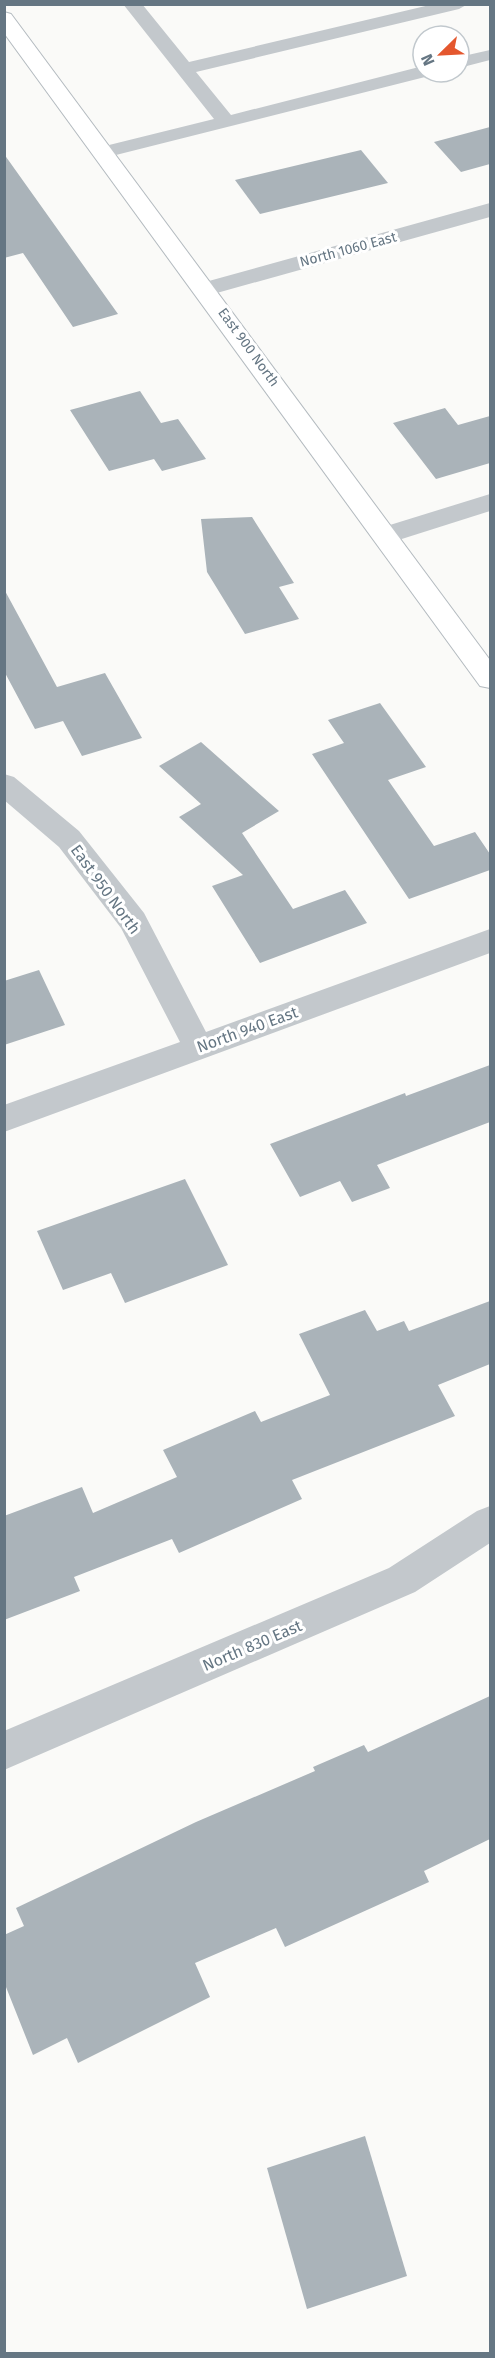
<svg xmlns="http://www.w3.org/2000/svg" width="495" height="2358" viewBox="0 0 495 2358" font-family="'Fira Sans',sans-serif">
<rect width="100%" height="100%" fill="#fafaf8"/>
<g fill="#aab3b9">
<polygon points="490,127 490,164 461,172 434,142"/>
<polygon points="361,150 388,183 260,214 235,180"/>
<polygon points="4,154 118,314 73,327 23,253 4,258"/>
<polygon points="140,391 161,423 178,419 206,459 162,471 154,459 109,471 70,410"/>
<polygon points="445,408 458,425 490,416 490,463 436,479 393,423"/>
<polygon points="252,517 294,583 279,587 299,619 245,634 207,572 201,519"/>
<polygon points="4,589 57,687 105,673 142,738 82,756 63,721 35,729 4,671"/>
<polygon points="380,703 426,767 388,780 434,846 475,832 490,854 490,870 409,899 312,754 344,743 328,720"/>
<polygon points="201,742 279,811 242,833 293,909 345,890 367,923 260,963 212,886 243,875 179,817 201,804 159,766"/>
<polygon points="39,970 65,1025 4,1045 4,981"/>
<polygon points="490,1065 490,1122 377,1165 390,1188 352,1202 340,1181 300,1197 270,1144 405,1093 406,1096"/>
<polygon points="185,1179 228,1265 125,1303 111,1273 63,1290 37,1231"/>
<polygon points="490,1301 490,1364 438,1385 455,1416 292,1480 302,1499 179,1553 172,1539 74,1577 80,1591 4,1620 4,1516 82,1487 93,1513 177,1477 163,1450 255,1411 261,1422 330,1395 299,1334 365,1310 377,1331 404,1321 409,1331"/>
<polygon points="490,1696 490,1839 424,1871 429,1882 285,1947 276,1928 195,1963 210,1997 78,2063 67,2038 33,2055 4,1982 4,1935 24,1926 16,1908 196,1822 315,1771 313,1767 364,1745 368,1752"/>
<polygon points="365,2136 407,2276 307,2309 267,2168"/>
</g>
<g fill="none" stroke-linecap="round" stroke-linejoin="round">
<defs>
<polygon id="secondary" points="4,12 11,14 490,660 490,688 480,686 4,33"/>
</defs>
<use href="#secondary" stroke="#b3babf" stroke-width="2"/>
<g fill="#c3c8cc" fill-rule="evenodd">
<polygon points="123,4 142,4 189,62 434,4 468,4 459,9 196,72 231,115 423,66 423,72 432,72 429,76 104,158 97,156 94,152 97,148 214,119"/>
<polygon points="490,50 490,60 459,68 459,57"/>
</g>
<g fill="#c3c8cc" fill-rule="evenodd">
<polygon points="490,203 490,217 206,296 198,294 194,289 198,284"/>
<polygon points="490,494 490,511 386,544 377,541 373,535 377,529"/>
<polygon points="4,774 14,777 79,831 144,913 206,1032 490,929 490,953 4,1132 4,1105 180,1042 121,928 59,847 4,800"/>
<polygon points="490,1506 490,1543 415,1592 4,1770 4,1731 389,1568 477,1511"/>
</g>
<use href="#secondary" fill="#fff" fill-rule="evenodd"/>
</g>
<g text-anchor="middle" stroke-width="6" stroke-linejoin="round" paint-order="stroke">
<g font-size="14" fill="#657683" stroke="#fff">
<text transform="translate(348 249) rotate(-15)" y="5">North 1060 East</text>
<text transform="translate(249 347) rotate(54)" y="5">East 900 North</text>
</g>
<g font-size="16" fill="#657683" stroke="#fff">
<text transform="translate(106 889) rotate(54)" y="6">East 950 North</text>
<text transform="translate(247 1029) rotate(-20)" y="6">North 940 East</text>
<text transform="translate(252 1645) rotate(-23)" y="6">North 830 East</text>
</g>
</g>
<rect width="495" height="2358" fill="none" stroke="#657683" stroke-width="12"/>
<g transform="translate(441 54) rotate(246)"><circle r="28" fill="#ffffff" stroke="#c1c8cd" stroke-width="1.5"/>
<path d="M0-4.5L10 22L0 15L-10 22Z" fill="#e4572e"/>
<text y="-9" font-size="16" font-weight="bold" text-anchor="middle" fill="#657683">N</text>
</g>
</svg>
